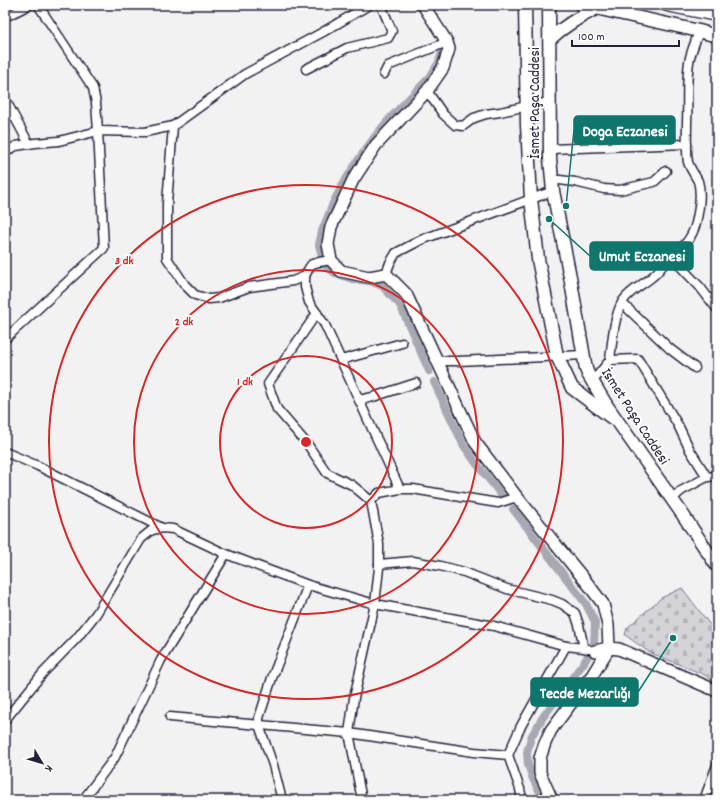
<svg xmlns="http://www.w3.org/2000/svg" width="722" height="805" viewBox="0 0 722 805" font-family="Dekko,sans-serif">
<defs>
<pattern id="cemetery-stones" width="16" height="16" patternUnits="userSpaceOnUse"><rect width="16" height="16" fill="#d3d3d8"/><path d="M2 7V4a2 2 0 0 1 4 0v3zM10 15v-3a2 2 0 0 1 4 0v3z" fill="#b5b5ba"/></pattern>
</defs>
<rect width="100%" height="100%" fill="#f2f2f3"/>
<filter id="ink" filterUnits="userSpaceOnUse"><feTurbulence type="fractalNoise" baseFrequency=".025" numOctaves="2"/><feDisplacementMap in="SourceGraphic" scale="8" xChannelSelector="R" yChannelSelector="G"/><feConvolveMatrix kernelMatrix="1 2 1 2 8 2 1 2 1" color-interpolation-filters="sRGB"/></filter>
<g filter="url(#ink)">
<polygon fill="url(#cemetery-stones)" stroke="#7a7a8a" points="682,588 717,634 717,684 705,675 649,652 625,635 627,628 661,598"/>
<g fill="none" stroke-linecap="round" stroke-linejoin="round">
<g stroke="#a8a8b2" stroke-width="8">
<polyline points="429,371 400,305 382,286 370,281 352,279 335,273 326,266 322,256 319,245 322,231 334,201 343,184 359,159 376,135 391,117 430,77 439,62 442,52"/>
<polyline points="434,382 464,446 476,463 503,497"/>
<polyline points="513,509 586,604 595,622 594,645 585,661 543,717 531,737 527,752 528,765 533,779 544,800"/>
</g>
<defs>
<g id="minor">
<polyline points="5,17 29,5"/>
<polyline points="306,69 347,48 388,38 392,31 381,5"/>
<polyline points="384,74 388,66 447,42"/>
<polyline points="427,91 443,114 455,125 463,126 474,118 486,114 500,112 523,107 550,102"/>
<polyline points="5,99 29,144"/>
<polyline points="550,149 687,144"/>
<polyline points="5,152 16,146 35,143 59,141 98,131 145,132 173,126"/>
<polyline points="552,179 575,182 604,189 620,190 654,182 666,171"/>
<polyline points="673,257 680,266 700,287 717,309"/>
<polyline points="331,260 319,262 312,264 309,268 305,276 305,287 309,302 325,325 369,422 400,489"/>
<polyline points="386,274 390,263 396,253 421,240 553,191"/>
<polyline points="305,276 293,281 249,287 219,298 209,299 195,295 185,285 167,258 167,203 173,126 245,74 323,32 369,5"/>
<polyline points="622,303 670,349 695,368"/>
<polyline points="317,313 268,384 277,409 308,445 327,473 352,485 371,501"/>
<polyline points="5,339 104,248 98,131 96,103 93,88 38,5"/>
<polyline points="341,360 402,343"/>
<path d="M610 360C612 343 614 315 623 301 630 290 643 285 653 276 657 273 660 269 663 265 677 252 691 243 696 223 699 210 702 194 698 181 695 175 690 169 688 162 686 150 687 136 687 123 688 103 686 82 689 62 691 51 696 41 699 31"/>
<polyline points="436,361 459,361 584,355"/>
<polyline points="593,381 610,360 638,359 678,425 690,450 707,477"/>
<polyline points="359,400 373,397 416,383"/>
<polyline points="5,452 38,466 162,528"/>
<polyline points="672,499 681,491 707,477 717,476"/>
<polyline points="379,564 413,561 440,566 464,572 507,589 552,600 562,604 575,613 579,625 584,648 588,649"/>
<polyline points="170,717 349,733 474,752 508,755 520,789 522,800"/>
<polyline points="5,720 43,673 77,638 96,614 141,539 152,530 162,528 173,529 226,554 308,585"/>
<polyline points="508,755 521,726 566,646"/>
<polyline points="83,800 115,757 161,660 226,554"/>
<polyline points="282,800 273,765 259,725 259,718 272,678 308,585 375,604 494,626 566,646 584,648"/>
<polyline points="362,800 349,733 354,698 375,604 379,568 379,544 371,501 379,493 400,489 413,489 448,495 498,503 517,497"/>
<polyline points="704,800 717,765"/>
</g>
<g id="tertiary">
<polyline points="423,5 447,42 449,49 443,68 427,91 376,145 353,180 331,227 328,244 331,260 341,271 369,277 386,274 406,294 475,442 517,497 588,584 603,604 608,625 609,648 619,649 717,691"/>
<polyline points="552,800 540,773 540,758 545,743 551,730 593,674 609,648 595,651"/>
</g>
<g id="secondary">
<polyline points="525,5 527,125 531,199 538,259 557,356 572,388 612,418"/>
<polyline points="549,5 550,158 553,191 571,282 586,369 588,374 607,406 683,515 717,566"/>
<polyline points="582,5 699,31 717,36"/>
<polyline points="667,5 717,15"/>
<path d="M550 39C564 26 579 17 597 8"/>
</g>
</defs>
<use href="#minor" stroke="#22223b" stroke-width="11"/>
<use href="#tertiary" stroke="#22223b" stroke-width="14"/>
<use href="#secondary" stroke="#22223b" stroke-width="15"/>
<use href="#minor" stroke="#fff" stroke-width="8"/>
<use href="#tertiary" stroke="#fff" stroke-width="11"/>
<use href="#secondary" stroke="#fff" stroke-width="12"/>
</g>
</g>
<g fill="none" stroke="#d62828" stroke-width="2">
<circle cx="306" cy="442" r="86"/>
<circle cx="306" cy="442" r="172"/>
<circle cx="306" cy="442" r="257"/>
</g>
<g text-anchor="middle" stroke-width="4" stroke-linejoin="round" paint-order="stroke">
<g font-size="15" fill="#22223b" stroke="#fff">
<text transform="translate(534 103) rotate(-90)" y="5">İsmet Paşa Caddesi</text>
<text transform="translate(636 416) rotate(57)" y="5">İsmet Paşa Caddesi</text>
</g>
</g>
<circle cx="306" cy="442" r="6" fill="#d62828" stroke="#fff" stroke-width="2"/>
<g font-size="12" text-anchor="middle" font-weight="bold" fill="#d62828" stroke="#fff" stroke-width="4" stroke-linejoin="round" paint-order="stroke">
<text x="124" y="264">3 dk</text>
<text x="184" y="325">2 dk</text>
<text x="245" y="385">1 dk</text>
</g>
<path fill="none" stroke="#0f766e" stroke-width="1.5" d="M566 206L574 130M549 219L590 256M673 638L638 692"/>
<g fill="#0f766e" stroke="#fff" stroke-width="1.5">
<circle cx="566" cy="206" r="4"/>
<circle cx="549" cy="219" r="4"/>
<circle cx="673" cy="638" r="4"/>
</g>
<g fill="#0f766e" stroke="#0f766e" stroke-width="1.5">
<rect x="574" y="116" width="101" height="28" rx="4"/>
<rect x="590" y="242" width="103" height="28" rx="4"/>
<rect x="531" y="678" width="107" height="28" rx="4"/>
</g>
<g font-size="16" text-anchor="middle" font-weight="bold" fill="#fff">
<text x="625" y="136">Doga Eczanesi</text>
<text x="642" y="261">Umut Eczanesi</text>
<text x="585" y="698">Tecde Mezarlığı</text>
</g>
<rect width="722" height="805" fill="none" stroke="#fff" stroke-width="20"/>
<rect x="10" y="10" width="702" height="785" fill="none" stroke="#22223b" stroke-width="1.5" filter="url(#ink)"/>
<g transform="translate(42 763) rotate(128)" stroke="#ffffff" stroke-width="3" paint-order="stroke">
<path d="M0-3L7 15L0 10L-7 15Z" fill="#22223b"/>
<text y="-6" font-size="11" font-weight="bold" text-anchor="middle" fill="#22223b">K</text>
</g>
<path d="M572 40v6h107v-6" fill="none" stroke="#22223b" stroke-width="2"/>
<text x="578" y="40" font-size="12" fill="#22223b" stroke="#ffffff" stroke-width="3" paint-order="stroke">100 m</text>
</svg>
